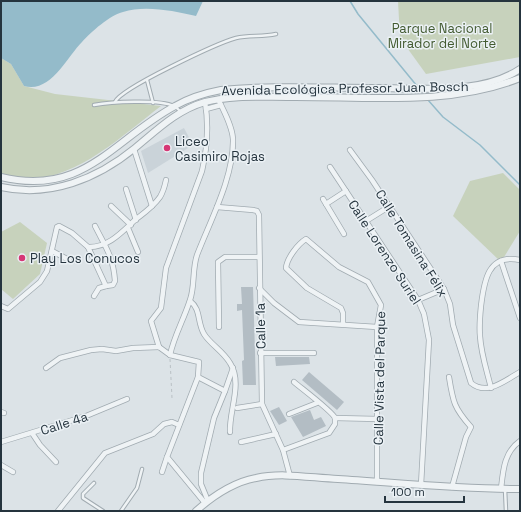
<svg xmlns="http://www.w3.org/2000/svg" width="521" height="512" viewBox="0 0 521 512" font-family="'Space Grotesk',sans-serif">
<rect width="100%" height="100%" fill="#dce3e7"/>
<polygon fill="#cad3d9" points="184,128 193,145 148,173 141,151"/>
<g fill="#c7d2bc">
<polygon points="398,1 520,1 520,57 426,74 400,38"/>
<path d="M1 58 11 64 24 86 55 94 161 106C116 140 62 195 1 174Z"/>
<polygon points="503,173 520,190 520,231 501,262 453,216 470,181"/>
<polygon points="20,222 47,243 40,274 13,299 1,289 1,232"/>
</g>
<path fill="#94bbca" d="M1 1H203L196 16C174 11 145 5 123 12 110 15 91 32 82 42 67 57 50 94 24 86L11 64 1 58Z"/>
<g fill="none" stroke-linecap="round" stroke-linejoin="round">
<g stroke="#94bbca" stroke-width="1.5">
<polyline points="350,1 358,14 417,86"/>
<polyline points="428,100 443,117 480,145 520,185"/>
</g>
</g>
<g fill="#b3bdc4">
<polygon points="241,287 253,287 256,385 243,385 242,361 244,360 242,310 237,311 237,304 242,304"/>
<polygon points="275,357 309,357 310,364 276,366"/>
<polygon points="309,372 344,402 337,410 302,380"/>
<polygon points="279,407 287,421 279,425 270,411"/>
<polygon points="310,410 314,420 321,417 326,426 303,437 291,417"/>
</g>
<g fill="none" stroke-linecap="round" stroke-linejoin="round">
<defs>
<g id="service">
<polyline points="147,80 153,103"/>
<path d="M115 102C121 88 218 43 236 38 249 35 262 37 276 34"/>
<path d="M94 105C110 102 159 99 174 106 176 107 179 110 181 112"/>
<polyline points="94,483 83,494 83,498 103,511"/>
<polyline points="505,489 506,511"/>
<polyline points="121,511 137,488 142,469"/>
</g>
<g id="minor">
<polyline points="206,109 221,105"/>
<polyline points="134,149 152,206"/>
<path d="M350 150 372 180 444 289 450 304 453 325 471 383C487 396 504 381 520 372"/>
<polyline points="330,167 418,300 424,314 429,340 421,485"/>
<polyline points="126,189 136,220"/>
<polyline points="323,199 326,204"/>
<polyline points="111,206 131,225"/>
<polyline points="217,207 253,210 257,211 259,215 262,404 283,450 290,476"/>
<polyline points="366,221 390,206"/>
<polyline points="128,228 138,252"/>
<polyline points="344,234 326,204 346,191"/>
<path d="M88 247 105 284 106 286 113 285 115 281C113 256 106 248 95 226"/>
<polyline points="52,251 69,260"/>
<polyline points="501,261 520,318"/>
<polyline points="259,288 274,303 299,322 377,327"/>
<polyline points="94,296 99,288 106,286"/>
<polyline points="418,300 444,289"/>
<path d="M190 301C201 309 197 322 204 334 210 344 223 351 230 363 243 383 229 410 230 432"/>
<path d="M1 306 8 309 40 282 47 271 57 227 59 226 72 233 88 247C108 248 122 232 135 220 144 213 153 207 160 197 163 192 165 185 166 180"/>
<path d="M343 324V313L341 308 307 288 286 268C287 258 298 244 306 239L339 267 368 282 381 305 377 327V482"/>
<polyline points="219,327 218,262 225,257 258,257"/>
<path d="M159 347 151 321 161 308 166 268 202 171C207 149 209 125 205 102"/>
<polyline points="159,347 170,355 199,362 198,377 167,457 205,503"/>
<polyline points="260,353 314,353"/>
<path d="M170 355C174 336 184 319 190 300 195 286 192 270 197 255 210 221 234 177 233 139 232 126 224 111 218 99"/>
<polyline points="46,368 60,358 91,350 102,349 116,351 133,348 159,347"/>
<polyline points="198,377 225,391 214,418 201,473 201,484 208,501"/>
<path d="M449 377C453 402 454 408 471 427L466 437 452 487"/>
<path d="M294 382C301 388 333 412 335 418"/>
<path d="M491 388C487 371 481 354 480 336 479 326 480 316 481 306 484 281 488 253 520 260"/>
<polyline points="225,391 233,368"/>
<polyline points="237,408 262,404"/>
<polyline points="1,412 4,413"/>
<polyline points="289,414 317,403"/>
<polyline points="335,418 378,419"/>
<polyline points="32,433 40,445 56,462"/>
<polyline points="1,442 86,416 127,399"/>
<polyline points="241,442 276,434"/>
<polyline points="283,450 329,433 335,424 335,418"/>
<polyline points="1,465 13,472"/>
<polyline points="162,472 167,457"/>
<path d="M501 489C503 471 504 452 520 441"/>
<polyline points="58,511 105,453 153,434 164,424 172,422 179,425"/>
</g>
<g id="tertiary">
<path d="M1 177C84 197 112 140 175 106 189 98 205 93 221 90 272 85 325 88 377 88 421 88 481 95 520 69"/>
<path d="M1 187C50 198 97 179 135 148 157 130 177 110 205 102 232 95 260 97 287 97 363 96 448 107 520 78"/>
<path d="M196 511C213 496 234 482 256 478 282 472 312 478 338 479 399 483 459 489 520 489"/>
</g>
</defs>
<use href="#service" stroke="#a1abb1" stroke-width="4.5"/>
<use href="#minor" stroke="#a1abb1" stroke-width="6"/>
<use href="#tertiary" stroke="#a1abb1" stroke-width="8"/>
<polyline stroke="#bac1c5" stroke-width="1" stroke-dasharray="3 3" stroke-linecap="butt" points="170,359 172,398"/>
<use href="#service" stroke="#eff3f5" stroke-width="2.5"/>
<use href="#minor" stroke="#eff3f5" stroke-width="4.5"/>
<use href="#tertiary" stroke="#eff3f5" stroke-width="6"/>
</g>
<g fill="#d63775" stroke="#ebf1f5" stroke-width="1.5">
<circle cx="167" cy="148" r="4"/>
<circle cx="22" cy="258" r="4"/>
</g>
<g text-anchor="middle" stroke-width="3" stroke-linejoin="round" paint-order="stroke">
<g font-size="13" fill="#435b31" stroke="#ebf1f5">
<text x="442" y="33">Parque Nacional<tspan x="442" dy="15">Mirador del Norte</tspan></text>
</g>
<g font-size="13" fill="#25343e" stroke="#ebf1f5">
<text transform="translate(345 88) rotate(-1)" y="5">Avenida Ecológica Profesor Juan Bosch</text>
<text transform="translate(412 243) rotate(58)" y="5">Calle Tomasina Félix</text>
<text transform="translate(385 252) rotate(57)" y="5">Calle Lorenzo Suriel</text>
<text transform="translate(260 326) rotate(-91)" y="5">Calle 1a</text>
<text transform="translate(379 378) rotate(-89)" y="5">Calle Vista del Parque</text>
<text transform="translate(64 423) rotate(-18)" y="5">Calle 4a</text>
</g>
<g font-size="13" fill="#25343e" stroke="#ebf1f5" text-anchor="start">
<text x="175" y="146">Liceo<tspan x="175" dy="15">Casimiro Rojas</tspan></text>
<text x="30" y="263">Play Los Conucos</text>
</g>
</g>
<rect width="521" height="512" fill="none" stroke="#25343e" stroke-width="4"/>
<path d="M385 496v6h79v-6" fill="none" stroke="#25343e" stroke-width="2"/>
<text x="391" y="496" font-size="12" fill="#25343e" stroke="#ebf1f5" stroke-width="3" paint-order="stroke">100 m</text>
</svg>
